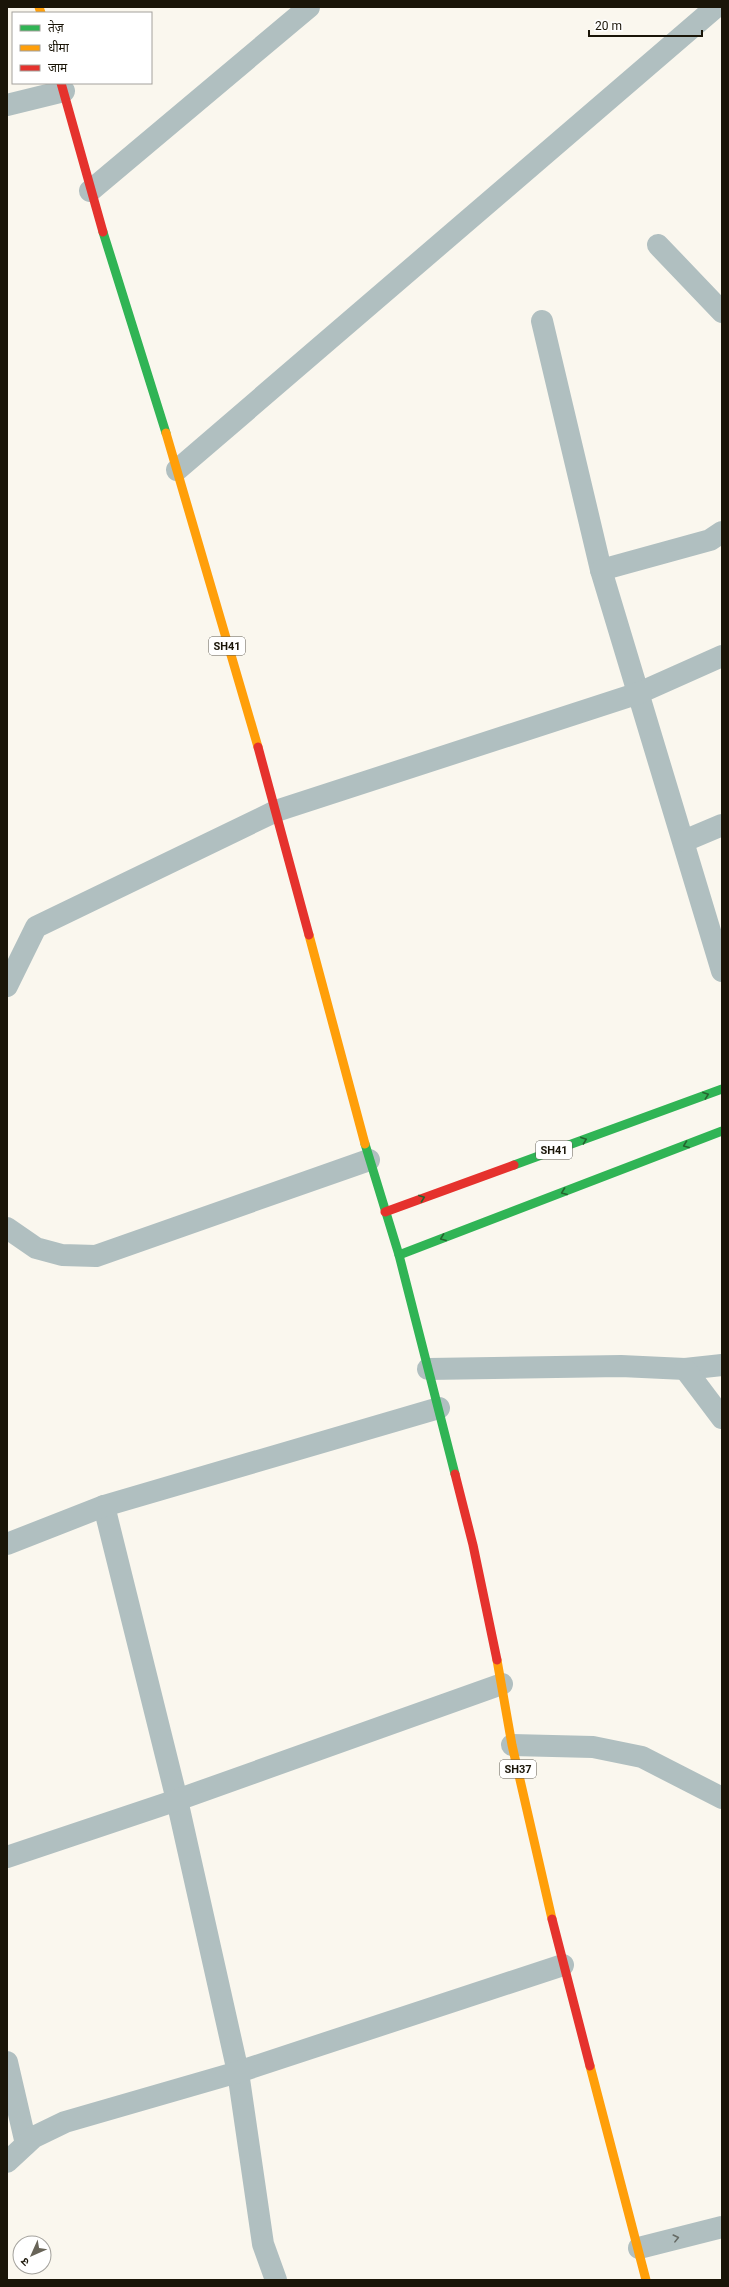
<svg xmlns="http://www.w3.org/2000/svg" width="729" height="2287" viewBox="0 0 729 2287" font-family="Roboto,'Noto Sans Devanagari',sans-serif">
<rect width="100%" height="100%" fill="#faf7ee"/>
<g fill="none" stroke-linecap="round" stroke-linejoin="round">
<g stroke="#b0bfc0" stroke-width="22">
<polyline points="7,105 64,91"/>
<polyline points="90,191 309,7"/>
<polyline points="658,245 722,312"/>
<polyline points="542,321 601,570 722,971"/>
<polyline points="177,470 716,7"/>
<polyline points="601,570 710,540 722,532"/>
<polyline points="684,841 722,825"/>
<polyline points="7,986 36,927 276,811 639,693 722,656"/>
<polyline points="7,1228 36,1248 62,1255 96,1256 369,1160"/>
<polyline points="428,1369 621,1366 685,1369 722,1365"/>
<polyline points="685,1369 722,1418"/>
<polyline points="104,1506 177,1800 238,2072 263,2244 276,2280"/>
<polyline points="7,1544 104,1506 439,1408"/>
<polyline points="512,1745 593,1747 642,1757 722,1798"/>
<polyline points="7,1857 177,1800 502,1684"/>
<polyline points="7,2062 26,2144"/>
<polyline points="7,2162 34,2137 65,2122 238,2072 563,1965"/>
<polyline points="639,2248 722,2227"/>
</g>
<g stroke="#30b455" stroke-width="9">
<polyline points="103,232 166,433"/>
<polyline points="365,1144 399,1255 455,1474"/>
<polyline points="514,1165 722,1089"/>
<polyline points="399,1255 722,1131"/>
</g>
<g stroke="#ff9f0a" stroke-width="9">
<polyline points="39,7 41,13"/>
<polyline points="166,433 258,747"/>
<polyline points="309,935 365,1144"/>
<polyline points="497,1660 512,1745 552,1919"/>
<polyline points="590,2066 646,2280"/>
</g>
<g stroke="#e5322d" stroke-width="9">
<polyline points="61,83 103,232"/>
<polyline points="258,747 309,935"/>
<polyline points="385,1212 514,1165"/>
<polyline points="455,1474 473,1545 497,1660"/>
<polyline points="552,1919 590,2066"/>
</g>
</g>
<defs><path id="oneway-chevron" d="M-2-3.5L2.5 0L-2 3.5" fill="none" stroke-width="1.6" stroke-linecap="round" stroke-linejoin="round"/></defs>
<g stroke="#25642e">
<use href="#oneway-chevron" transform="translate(706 1095) rotate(-20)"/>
<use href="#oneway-chevron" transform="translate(584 1140) rotate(-20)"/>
<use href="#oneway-chevron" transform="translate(686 1145) rotate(159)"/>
<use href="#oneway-chevron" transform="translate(564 1192) rotate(159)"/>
<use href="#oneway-chevron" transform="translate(422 1198) rotate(-20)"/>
<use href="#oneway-chevron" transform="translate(443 1238) rotate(159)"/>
</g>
<use stroke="#656a64" href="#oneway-chevron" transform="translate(676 2238) rotate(-14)"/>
<g text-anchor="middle" stroke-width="3.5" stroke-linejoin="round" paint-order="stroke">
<g fill="#fff" stroke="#5f5b52" stroke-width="1">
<rect x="209" y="637" width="36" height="18" rx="3"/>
<rect x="536" y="1141" width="36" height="18" rx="3"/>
<rect x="500" y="1760" width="36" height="18" rx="3"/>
</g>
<g font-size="11" font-weight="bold" fill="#1a1508">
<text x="227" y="650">SH41</text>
<text x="554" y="1154">SH41</text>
<text x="518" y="1773">SH37</text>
</g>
</g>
<rect width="729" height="2287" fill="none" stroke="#1a1508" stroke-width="16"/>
<rect x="12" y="12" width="140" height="72" fill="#ffffff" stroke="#a3a19c"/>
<rect x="20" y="25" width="20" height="6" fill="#30b455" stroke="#a3a19c"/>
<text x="48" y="32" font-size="12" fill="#1a1508">तेज़</text>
<rect x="20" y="45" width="20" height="6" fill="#ff9f0a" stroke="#a3a19c"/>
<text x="48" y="52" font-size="12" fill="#1a1508">धीमा</text>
<rect x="20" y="65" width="20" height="6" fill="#e5322d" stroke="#a3a19c"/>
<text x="48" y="72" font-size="12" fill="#1a1508">जाम</text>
<g transform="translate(32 2255) rotate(225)"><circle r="19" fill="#ffffff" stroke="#a3a19c"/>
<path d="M0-3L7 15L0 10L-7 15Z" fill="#686458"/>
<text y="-6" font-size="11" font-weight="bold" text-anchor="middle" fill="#1a1508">उ</text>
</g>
<path d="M589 30v6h113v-6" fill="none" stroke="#1a1508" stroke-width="2"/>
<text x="595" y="30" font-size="12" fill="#1a1508" stroke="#ffffff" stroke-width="3" paint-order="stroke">20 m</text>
</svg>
